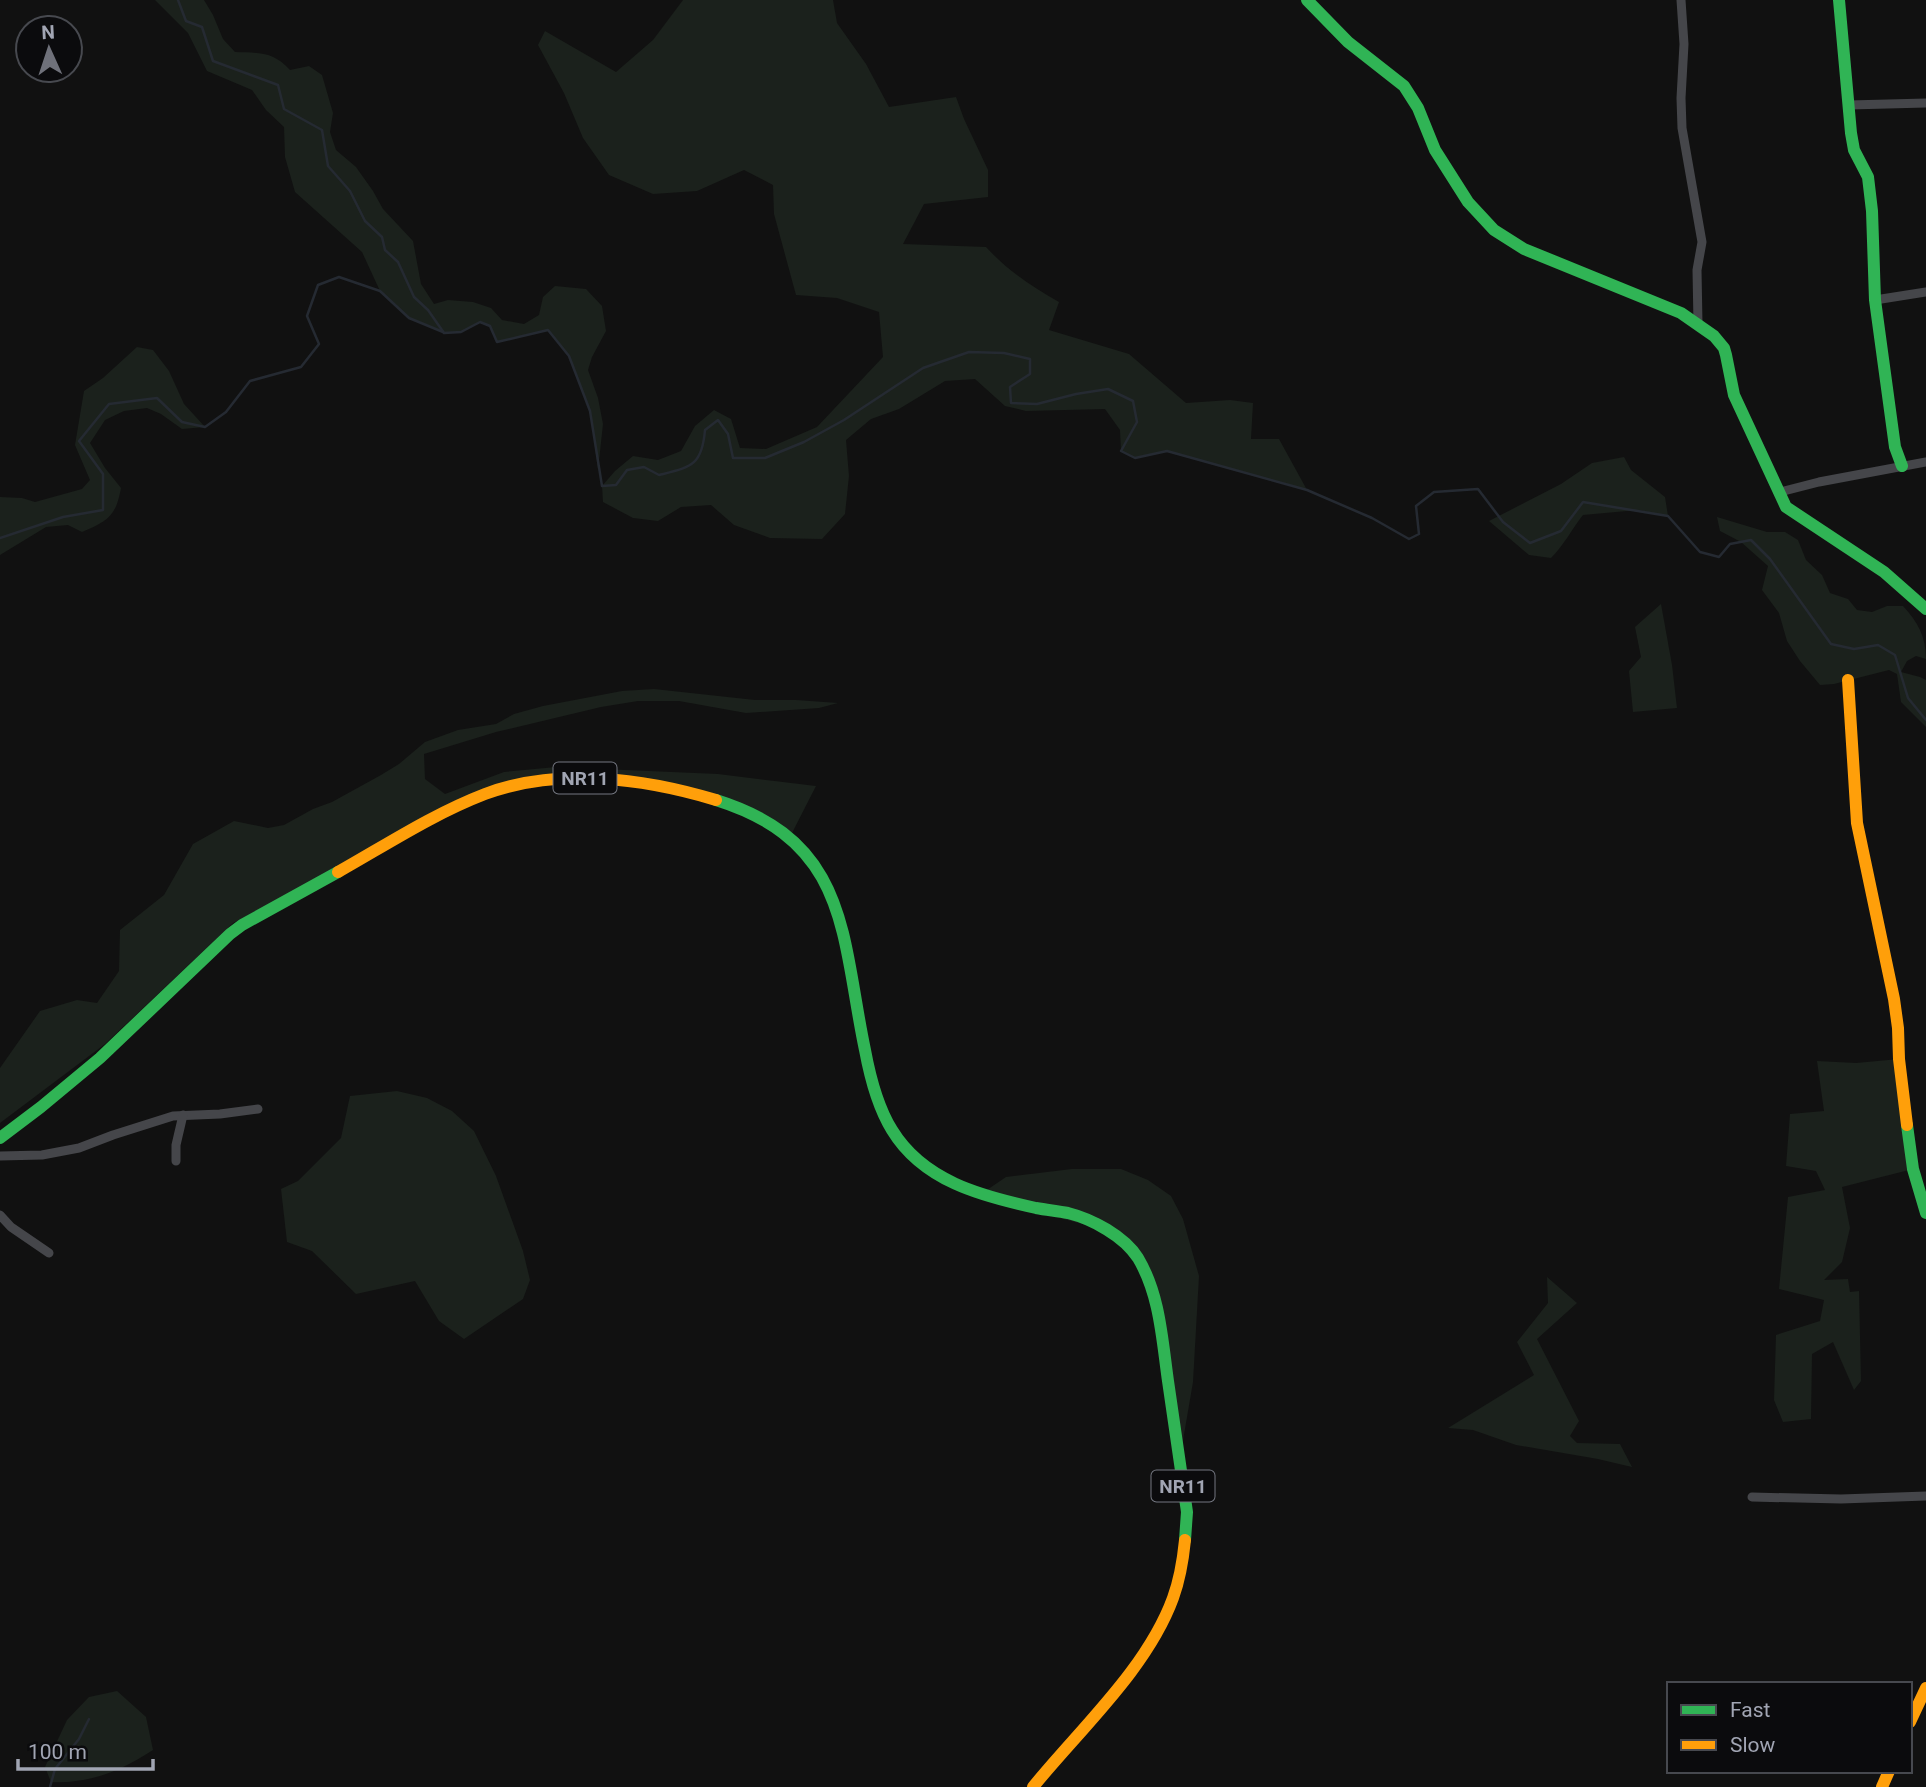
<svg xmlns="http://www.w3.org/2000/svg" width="1926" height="1787" viewBox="0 0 1926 1787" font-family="Roboto,sans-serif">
<rect width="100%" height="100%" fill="#111"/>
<g fill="#1b211c">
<path d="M155 0H204L213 15 223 39 235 52C259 53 273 51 290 70L309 66 322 75 333 113 330 132 336 150 356 167 373 191 383 209 413 241 421 284 434 304 448 300 473 302 491 308 502 320 524 324 539 315 543 297 555 286 586 289 602 306 606 331 592 357 588 370 598 398 603 424 598 470 590 411 569 356 548 330 497 342 490 326 480 322 461 332 444 333 409 318 380 291 362 252 295 192 285 157 284 127 266 110 252 90 207 71 188 33Z"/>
<path d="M683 0H833L837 23 866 64 889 107 956 97 964 119 988 170V197L924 204 903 244 986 247C1007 270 1032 287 1059 302L1049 330 1129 354 1186 403 1230 400 1253 403 1251 439H1279L1307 490 1167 451 1135 458 1121 451 1120 430 1105 409 1026 411 1005 406 975 379 945 381 899 409 871 419 846 440 849 476 845 514 822 539 770 538 734 525 711 505 681 507 658 521 633 518 603 502 602 486 615 471 633 456 658 460 681 451 695 426 714 410 731 419 740 448 766 449 817 427 883 357 879 312 837 298 796 295 774 214 773 185 744 170 697 191 653 194 609 175 583 138 564 93 538 45 545 31 616 72 653 40Z"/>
<path d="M137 347 153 350 169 371 184 404 205 427 182 429 161 414 147 408 124 411 105 420 90 443 105 468 121 488C116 516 108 521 82 532L68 525 46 527 0 555V497L22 498 35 502 82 489 90 480 75 445 84 391 103 378Z"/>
<path d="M1624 457 1631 470 1665 497 1668 516 1638 510 1583 515C1572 529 1564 545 1551 558L1529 555 1489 521 1561 484 1592 463Z"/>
<path d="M1717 517 1767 532H1785L1798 540 1806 560 1822 575 1830 593 1848 599 1857 610 1872 612 1887 606H1903C1918 622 1926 637 1926 659L1916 656 1907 661 1901 672 1920 677 1926 680V727L1901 702 1897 674 1889 670 1834 684 1820 685 1800 661 1787 641 1779 613 1762 590 1768 566 1741 542 1720 531Z"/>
<polygon points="1661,604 1672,665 1677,708 1633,712 1629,671 1641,657 1635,627"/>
<polygon points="654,689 755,700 796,700 838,703 819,708 746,713 679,701 638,701 601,707 496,732 424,754 425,779 445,794 504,772 556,767 718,774 816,786 791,835 746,806 615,774 497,785 233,923 105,1044 0,1123 0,1068 40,1011 77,1000 97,1003 119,971 120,930 164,895 193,844 234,821 268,828 284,825 313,809 332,802 381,775 399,764 425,742 458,730 496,724 514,714 543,706 622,691"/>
<polygon points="1899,1059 1913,1169 1842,1187 1850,1228 1842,1262 1824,1280 1848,1279 1850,1292 1859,1291 1861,1381 1854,1390 1833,1342 1812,1354 1811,1419 1783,1422 1774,1400 1776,1335 1820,1321 1824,1300 1779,1289 1788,1197 1825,1190 1816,1171 1786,1166 1790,1114 1824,1111 1817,1061 1856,1063"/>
<polygon points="397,1091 427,1098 452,1111 474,1131 496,1176 523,1251 530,1280 523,1299 464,1339 439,1321 415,1281 356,1294 312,1251 287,1242 281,1189 298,1181 341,1138 350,1096"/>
<polygon points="1072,1169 1121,1169 1148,1180 1171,1196 1183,1219 1199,1276 1193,1382 1180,1458 1146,1275 1105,1230 978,1196 1006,1177"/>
<polygon points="1547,1277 1577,1303 1537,1339 1579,1421 1570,1436 1577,1443 1620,1444 1632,1467 1598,1459 1516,1445 1473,1430 1448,1428 1534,1375 1517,1342 1548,1303"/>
<path d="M117 1691 146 1717 153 1750C121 1771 89 1784 51 1782L45 1767 67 1720 89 1697Z"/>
</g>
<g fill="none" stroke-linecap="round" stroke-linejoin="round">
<g stroke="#252a32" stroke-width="2.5">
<path d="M178 0 186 21 202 27 213 61 278 85 284 109 322 130 328 166 350 191 365 221 382 237 385 250 398 262 414 297 428 310 444 333 461 332 480 322 490 326 497 342 548 330 569 356 590 411 602 486 616 485 627 470 644 467 659 475C691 467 702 466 705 430L718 420 728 434 733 458H765L804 442 844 420 923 368 969 352 1004 353 1030 359V374L1010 387 1011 403 1037 404 1076 394 1108 389 1133 401 1137 422 1121 451 1135 458 1167 451 1307 490 1372 518 1409 539 1419 534 1416 506 1434 492 1478 489 1503 522 1530 543 1561 531 1583 502 1668 516 1700 552 1719 557 1730 544 1751 540 1770 559 1831 644 1854 649 1878 645 1895 655 1908 698 1926 720"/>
<polyline points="0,538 63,517 103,510 103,474 79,441 109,404 157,398 182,422 205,427 226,412 250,381 301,367 319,344 307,316 318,285 339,277 380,291 409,318 443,332"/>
<polyline points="50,1787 55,1769 79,1739 89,1719"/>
</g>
<g stroke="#45464a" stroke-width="9">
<polyline points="1681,0 1684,44 1681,98 1682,128 1702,242 1697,270 1698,324"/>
<polyline points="1849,105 1926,103"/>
<polyline points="1875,300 1926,292"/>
<polyline points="1780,492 1819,482 1926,462"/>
<polyline points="0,1156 42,1155 79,1148 113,1135 173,1116 220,1114 258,1109"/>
<polyline points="176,1161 176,1145 183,1115"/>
<polyline points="0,1215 11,1227 49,1253"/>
<polyline points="1752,1497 1841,1499 1926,1496"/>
</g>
<g stroke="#30b455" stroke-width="12">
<polyline points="1307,0 1348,42 1404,86 1418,108 1435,150 1468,202 1494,230 1524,249 1681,313 1714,336 1724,348 1726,355 1734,395 1786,507 1884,572 1926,609"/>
<polyline points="1839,0 1851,133 1854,150 1868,177 1872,211 1875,300 1895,447 1902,466"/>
<path d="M716 800C850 842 841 936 865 1050 870 1077 877 1106 892 1130 923 1181 981 1196 1036 1208 1047 1210 1057 1211 1068 1213 1092 1219 1124 1236 1138 1258 1160 1295 1162 1339 1168 1381 1174 1425 1181 1468 1187 1512L1185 1540"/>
<polyline points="1907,1125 1913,1169 1926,1213"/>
<polyline points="0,1138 41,1107 100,1058 230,934 242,925 338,872"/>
</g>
<g stroke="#ff9f0a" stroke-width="12">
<polyline points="1848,680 1857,823 1894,999 1898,1028 1899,1059 1907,1125"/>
<path d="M338 872C386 845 433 814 485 794 558 767 643 778 716 800"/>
<polyline points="1910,1722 1926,1688"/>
<path d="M1033 1787C1080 1729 1147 1669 1173 1598 1180 1579 1183 1560 1185 1540"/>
<polyline points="1882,1787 1889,1771"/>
</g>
</g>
<g text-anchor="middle" stroke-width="5" stroke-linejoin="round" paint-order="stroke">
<g fill="#0b0b0d" stroke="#747781" stroke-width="2">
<rect x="553.5" y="762.5" width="63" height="31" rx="5"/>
<rect x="1151.5" y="1470.5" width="63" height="31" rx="5"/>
</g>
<g font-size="19" font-weight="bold" fill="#a1a5b3">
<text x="585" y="785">NR11</text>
<text x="1183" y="1493">NR11</text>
</g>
</g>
<rect x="1667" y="1682" width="245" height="91" fill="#0b0b0d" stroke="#47494f" stroke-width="2"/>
<rect x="1681" y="1705" width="35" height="10" fill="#30b455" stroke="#47494f" stroke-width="2"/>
<text x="1730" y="1717" font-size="21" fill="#a1a5b3">Fast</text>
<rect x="1681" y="1740" width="35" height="10" fill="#ff9f0a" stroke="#47494f" stroke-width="2"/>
<text x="1730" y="1752" font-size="21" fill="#a1a5b3">Slow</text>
<g transform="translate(49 49) rotate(357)"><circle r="33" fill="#0b0b0d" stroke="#47494f" stroke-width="2"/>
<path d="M0-5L12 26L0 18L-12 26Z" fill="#6f717a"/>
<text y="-10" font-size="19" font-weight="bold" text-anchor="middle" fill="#a1a5b3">N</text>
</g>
<path d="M18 1759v10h135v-10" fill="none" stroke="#a1a5b3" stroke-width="3.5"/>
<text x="28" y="1759" font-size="21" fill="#a1a5b3" stroke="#0b0b0d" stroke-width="5" paint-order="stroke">100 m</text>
</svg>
